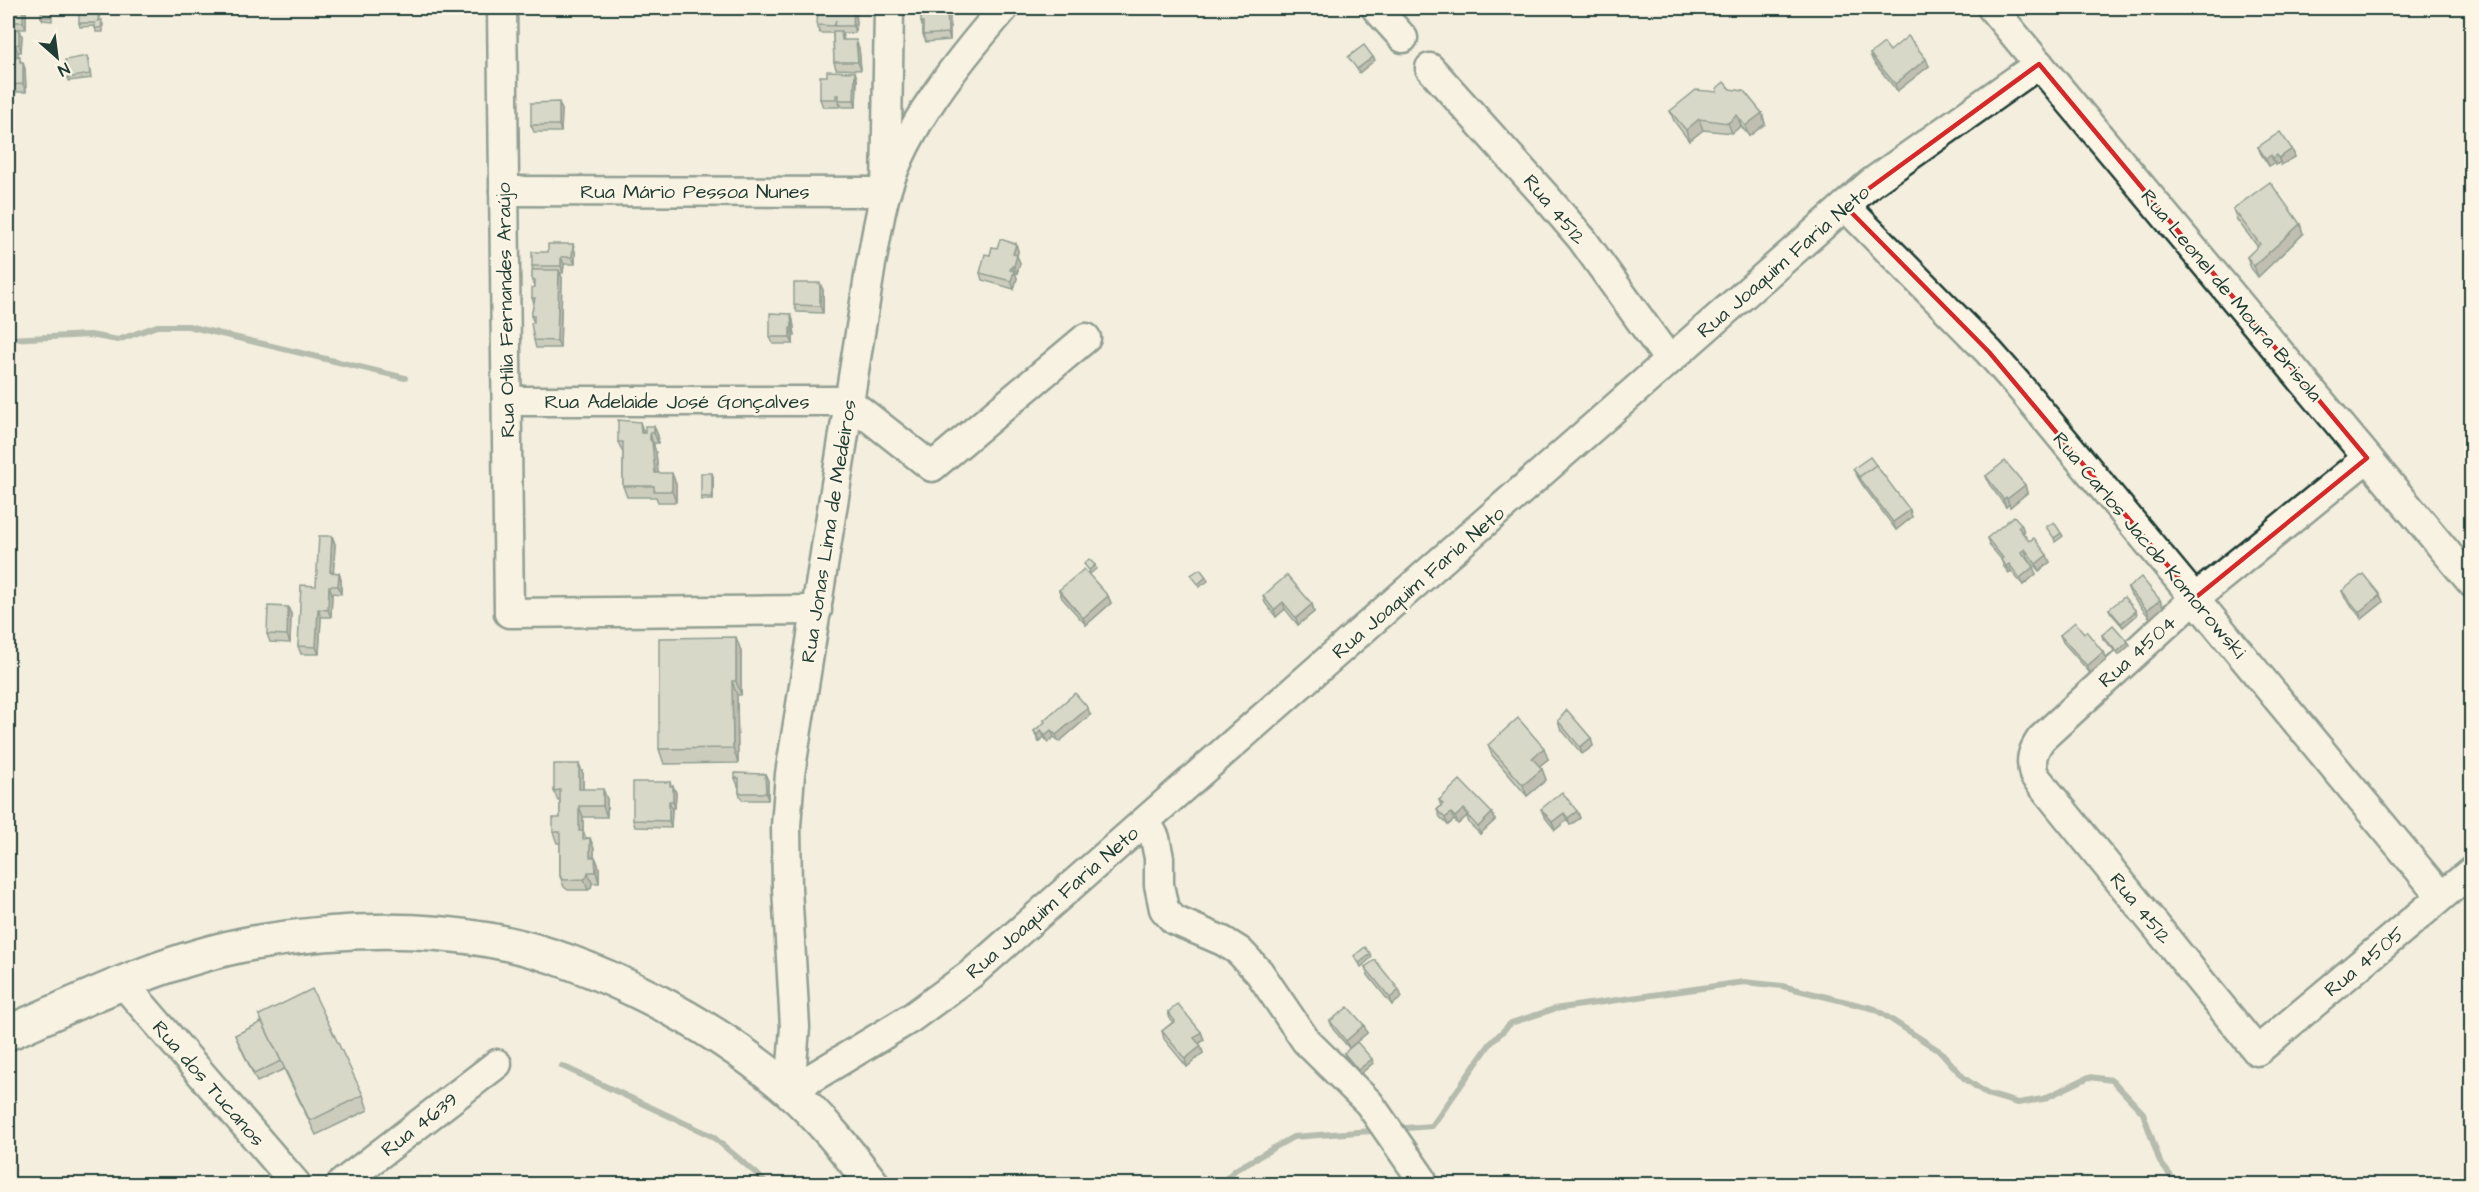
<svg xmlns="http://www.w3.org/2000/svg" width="2479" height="1192" viewBox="0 0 2479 1192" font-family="'Architects Daughter',sans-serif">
<rect width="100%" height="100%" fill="#f3eede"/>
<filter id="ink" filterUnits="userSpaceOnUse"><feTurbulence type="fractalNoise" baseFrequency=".0167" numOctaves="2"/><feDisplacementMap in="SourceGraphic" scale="12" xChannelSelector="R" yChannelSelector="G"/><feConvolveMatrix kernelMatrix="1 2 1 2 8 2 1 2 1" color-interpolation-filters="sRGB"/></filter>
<g filter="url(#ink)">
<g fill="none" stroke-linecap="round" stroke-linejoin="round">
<g stroke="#6c7d72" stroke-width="6">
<polyline points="8,339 90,335 118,340 157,326 188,326 405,378"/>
<polyline points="562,1066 712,1136 757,1174 766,1184"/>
<polyline points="1406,1128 1432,1126 1490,1044 1511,1023 1554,1009 1744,982 1782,986 1875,1009 1941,1052 1964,1078 1987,1094 2018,1103 2043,1099 2089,1077 2112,1080 2143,1113 2160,1162 2177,1184"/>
<polyline points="1221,1184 1235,1170 1293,1137 1371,1131"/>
</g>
<defs>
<g id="minor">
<polyline points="502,8 509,613 817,610"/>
<polyline points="1376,8 1403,38"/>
<polyline points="1992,8 2472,583"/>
<polyline points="1430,68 1547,198 1582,239 1669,360"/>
<polyline points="504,191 886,192 889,8"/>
<polyline points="1845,206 1989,352 2019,386 2441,896"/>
<polyline points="507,401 848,401 932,467 1086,338"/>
<path d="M2367 458 2195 598 2041 739C2032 752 2030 760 2034 775L2257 1051 2472 871"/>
<polyline points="1146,821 1155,838 1159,858 1159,885 1164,909 1174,920 1223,941 1239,951 1259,972 1306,1041 1369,1103 1421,1178"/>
<polyline points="122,982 296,1184"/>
<polyline points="790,1091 911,1018 971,974 1871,183 2039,64"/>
<path d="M790 1091 795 1027 787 888 786 826 790 774 871 264C876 240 879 215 886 192 907 124 958 61 1004 8"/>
<polyline points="341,1184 497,1064"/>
</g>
<path id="major" d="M8 1033C87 998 166 959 253 943 330 930 411 926 489 940 590 958 712 1023 789 1090 821 1118 847 1151 872 1184"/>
</defs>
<use href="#minor" stroke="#1f3d34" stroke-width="33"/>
<use href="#major" stroke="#1f3d34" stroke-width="38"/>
<use href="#minor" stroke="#fcf5e5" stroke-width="28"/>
<use href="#major" stroke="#fcf5e5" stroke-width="33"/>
</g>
<g fill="#9ea296" stroke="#1f3d34" stroke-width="1.5">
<polygon points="8,8 26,9 26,29 19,29 22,36 21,52 18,52 18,56 25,69 26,92 8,92 8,62 14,62 8,62"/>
<polygon points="857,8 855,33 842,33 844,40 859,48 861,70 836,69 834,62 833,33 820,33 817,25"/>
<polygon points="923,8 949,8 950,40 926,42 923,35 923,29 921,22 923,17"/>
<polygon points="52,9 52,21 43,20 41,17"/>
<polygon points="100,12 100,21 103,24 103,32 96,32 95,26 80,27 79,23"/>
<polygon points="1890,51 1929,66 1897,91 1873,61 1870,54"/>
<polygon points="88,59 91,78 69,81 68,78"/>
<polygon points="855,72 857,79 856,107 842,107 839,102 839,107 823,107 820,99 827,76"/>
<polygon points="1730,89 1762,113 1765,124 1749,136 1741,126 1732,133 1703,130 1689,141 1674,121 1670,111 1717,92"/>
<polygon points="562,110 561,132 534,132 531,125"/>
<polygon points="2258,147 2292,149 2295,157 2281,165 2280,162 2276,165 2274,163 2269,166 2261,154"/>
<polygon points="2233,209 2300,224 2303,234 2258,277 2251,268 2247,257 2258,247 2237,220"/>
<polygon points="573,244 575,252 575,264 564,264 563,273 560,273 562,278 560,348 536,348 534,340 534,323 531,316 534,303 532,298 535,287 532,280 533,270 532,266 548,252"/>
<polygon points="1016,244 1018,251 1017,256 1020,263 1017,273 1015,273 1017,278 1014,289 982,280 980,273 997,248"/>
<polygon points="823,290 823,313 797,312 794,305"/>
<polygon points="791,314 793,321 795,336 793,336 793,344 773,344 770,337"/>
<polygon points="654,426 658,436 658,443 654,443 654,447 656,453 658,473 676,484 676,502 658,502 656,497 627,497 623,486 623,453 618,442 644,433"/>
<polygon points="1853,469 1912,517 1896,530 1862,484"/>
<polygon points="1986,476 2025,485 2027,493 2010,507 2009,504 2006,507 1989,484"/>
<polygon points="713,477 713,500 702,500 701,497"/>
<polygon points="2021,524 2024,532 2022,532 2029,541 2050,562 2039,571 2027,557 2026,558 2036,574 2023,585 2011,571 2009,573 2004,567 2001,559 1989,545 1987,538"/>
<polygon points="332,536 335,544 333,573 339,573 341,580 341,594 332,593 331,617 321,617 319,654 301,654 298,646"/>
<polygon points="2128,588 2160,600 2163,607 2150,618 2131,595"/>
<polygon points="1059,590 1108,596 1111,603 1086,625 1062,598"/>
<polygon points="2342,591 2380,595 2383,602 2362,619 2345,598"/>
<polygon points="1263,596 1312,604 1314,612 1298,625 1285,609 1276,617 1265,603"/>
<polygon points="2109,609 2136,611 2137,615 2123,627 2111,613"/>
<polygon points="291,614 290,643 270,642 267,634"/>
<polygon points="2084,633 2103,652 2106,660 2090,673 2063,642 2060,635"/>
<polygon points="2102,635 2128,642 2130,645 2119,655 2103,639"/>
<polygon points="741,651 741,695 737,695 738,763 664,764 659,749"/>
<polygon points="1090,715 1059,742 1054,737 1048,742 1044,737 1039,742 1037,738 1034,731 1045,723 1044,720"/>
<polygon points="1558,721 1593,746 1582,754 1560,728"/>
<polygon points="1488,745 1548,759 1539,766 1542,769 1546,780 1527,796 1492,755"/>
<polygon points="579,764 583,774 583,789 607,799 607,817 583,817 583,831 586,838 590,838 594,849 594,857 595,857 599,867 599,883 592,883 591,888 588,890 568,890 564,887 560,876 560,843 557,843 553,832 560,818 560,801 558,801 554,791"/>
<polygon points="765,774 768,781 768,800 742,800 739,793 739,785 738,786 735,778"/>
<polygon points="670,782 671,786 673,786 676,793 675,808 672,808 671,828 635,827 633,820"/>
<polygon points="1439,800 1492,813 1495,820 1480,834 1469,823 1467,816 1458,824 1454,820 1448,825 1440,817 1437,810 1441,806"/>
<polygon points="1541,809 1577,811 1580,818 1570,825 1567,820 1555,830 1544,816"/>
<polygon points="1365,967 1402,997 1392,1005 1368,975"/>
<polygon points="1168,1012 1201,1032 1204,1040 1199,1044 1203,1053 1187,1067 1164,1039 1162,1031 1173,1022 1170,1019"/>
<polygon points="259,1015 363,1095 368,1110 316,1135 284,1069 257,1082 238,1042 235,1035 262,1022"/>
<polygon points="1330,1021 1367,1033 1349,1048 1333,1029"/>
<polygon points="1344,1053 1373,1063 1360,1074 1345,1056"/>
</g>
<g fill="#81847a" stroke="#1f3d34" stroke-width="1.5">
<polygon points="23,8 25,8 26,9 26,29 23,22"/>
<polygon points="854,8 857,8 855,33 853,26"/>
<polygon points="947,8 949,8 950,9 950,40 948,33"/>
<polygon points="19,29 22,36 21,52 19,44"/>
<polygon points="856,40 859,48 861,70 858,62"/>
<polygon points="15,45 18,52 18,61 15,54"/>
<polygon points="1373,57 1375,60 1359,73 1357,69"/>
<polygon points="1926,59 1929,66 1897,91 1895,84"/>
<polygon points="23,62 25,69 26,92 23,84"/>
<polygon points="855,72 857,79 856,107 854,100"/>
<polygon points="559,102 562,110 561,132 559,125"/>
<polygon points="1762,113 1765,124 1749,136 1745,126"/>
<polygon points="1737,115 1741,126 1732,133 1728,123"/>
<polygon points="1699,119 1703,130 1689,141 1686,130"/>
<polygon points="2292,149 2295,157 2281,165 2279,158"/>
<polygon points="2271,155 2274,163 2269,166 2266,159"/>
<polygon points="2277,155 2280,162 2276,165 2273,158"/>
<polygon points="2300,224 2303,234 2258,277 2254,266"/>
<polygon points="573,244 575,252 575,264 572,257"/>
<polygon points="1016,244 1018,251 1017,256 1020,263 1017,273 1014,266 1013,254"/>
<polygon points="561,257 564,264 563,273 561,266"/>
<polygon points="1012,266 1017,278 1014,289 1011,281 1010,270"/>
<polygon points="559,270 562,278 560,348 557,341"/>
<polygon points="820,283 823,290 823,313 820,306"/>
<polygon points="791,314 793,321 795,336 792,328"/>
<polygon points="790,328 793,336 793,344 790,337"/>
<polygon points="640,422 644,433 641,433"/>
<polygon points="654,426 658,436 658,443 654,433"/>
<polygon points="650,433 656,453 659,484 655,473 650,440"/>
<polygon points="672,473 676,484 676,502 672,491"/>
<polygon points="712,473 713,477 713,500 712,497"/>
<polygon points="2025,485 2027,493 2010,507 2007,499"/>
<polygon points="2006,497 2009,504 2006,507 2003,499"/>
<polygon points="1910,510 1912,517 1896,530 1893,522"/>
<polygon points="2021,524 2024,532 2020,534 2018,527"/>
<polygon points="2061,533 2063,536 2055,542 2054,538"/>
<polygon points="332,536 335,544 333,580 330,572"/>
<polygon points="2025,549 2027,557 2024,559 2021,552"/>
<polygon points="2047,555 2050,562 2039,571 2036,564"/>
<polygon points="2009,564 2011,571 2009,573 2006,566"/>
<polygon points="1095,565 1096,569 1090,574 1089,570"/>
<polygon points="2033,567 2036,574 2023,585 2020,578"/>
<polygon points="339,573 341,580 341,594 338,586"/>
<polygon points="1206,577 1208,581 1199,587 1198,584"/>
<polygon points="329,586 332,593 331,617 328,610"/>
<polygon points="2380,595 2383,602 2362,619 2359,612"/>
<polygon points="1108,596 1111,603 1086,625 1083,618"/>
<polygon points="2160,600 2163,607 2150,618 2147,610"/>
<polygon points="1283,602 1285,609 1276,617 1274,610"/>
<polygon points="1312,604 1314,612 1298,625 1296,618"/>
<polygon points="288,607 291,614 290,643 287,635"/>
<polygon points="318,609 321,617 319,654 316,647"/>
<polygon points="2136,611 2137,615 2123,627 2121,623"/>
<polygon points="736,637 741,651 741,695 736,681"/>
<polygon points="2128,642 2130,645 2119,655 2117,652"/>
<polygon points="2103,652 2106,660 2090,673 2087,666"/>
<polygon points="732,681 737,695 738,763 733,748"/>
<polygon points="1088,708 1090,715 1059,742 1056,735"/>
<polygon points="1041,730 1044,737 1039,742 1037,735"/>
<polygon points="1051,730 1054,737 1048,742 1045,735"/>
<polygon points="1591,738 1593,746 1582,754 1580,747"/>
<polygon points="1544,748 1548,759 1536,769 1532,758"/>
<polygon points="579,764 583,774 583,800 579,789"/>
<polygon points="1542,769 1546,780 1527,796 1523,785"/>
<polygon points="765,774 768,781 768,800 766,793"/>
<polygon points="673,786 676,793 675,808 673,801"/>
<polygon points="603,789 607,799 607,817 603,806"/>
<polygon points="669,801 672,808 671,828 669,821"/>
<polygon points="579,806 583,817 583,842 579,831"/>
<polygon points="1464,809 1467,816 1458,824 1455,817"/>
<polygon points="1577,811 1580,818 1570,825 1568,818"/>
<polygon points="1451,813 1454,820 1448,825 1445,818"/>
<polygon points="1492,813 1495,820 1480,834 1478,827"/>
<polygon points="1564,813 1567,820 1555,830 1552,822"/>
<polygon points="590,838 594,849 594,867 590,857"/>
<polygon points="595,857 599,867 599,883 596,872"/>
<polygon points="588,872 592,883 591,888 588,890 584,879"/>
<polygon points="1371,954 1372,957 1361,967 1359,963"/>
<polygon points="1399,990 1402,997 1392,1005 1390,998"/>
<polygon points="1364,1025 1367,1033 1349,1048 1346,1041"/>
<polygon points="1201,1032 1204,1040 1197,1045 1194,1038"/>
<polygon points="1201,1046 1203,1053 1187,1067 1185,1059"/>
<polygon points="1372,1059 1373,1063 1360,1074 1358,1070"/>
</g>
<g fill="#b8bcae" stroke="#1f3d34" stroke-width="1.5">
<rect x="8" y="8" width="15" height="14"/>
<polygon points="42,8 51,8 51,17 41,17"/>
<polygon points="79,8 99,8 98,21 102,20 101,28 95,28 95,23 79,23"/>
<polygon points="818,8 854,8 853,26 835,26 836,20 834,26 817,25"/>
<polygon points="923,8 947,8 948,33 923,35 923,22 921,22 921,17 923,17"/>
<polygon points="8,29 19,29 19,44 15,45 15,54 8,54"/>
<polygon points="833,31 841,31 842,40 856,40 858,62 834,62"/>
<polygon points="1908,36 1926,59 1895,84 1870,54 1884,43 1890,51"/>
<polygon points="1364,45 1373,57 1357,69 1348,57"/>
<polygon points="20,56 20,62 23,62 23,84 8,85 8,62 14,62 14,57"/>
<polygon points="87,56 90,74 68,78 65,60"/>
<polygon points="827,71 855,72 854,100 839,100 839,95 836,95 836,99 820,99 820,76 827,76"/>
<polygon points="1724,82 1730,89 1744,91 1762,113 1745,126 1737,115 1728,123 1699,119 1686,130 1670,111 1696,90 1717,92 1717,88"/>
<polygon points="559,102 559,125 531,125 531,103"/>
<polygon points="2280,132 2292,149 2279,158 2277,155 2273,158 2271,155 2266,159 2258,147"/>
<polygon points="2270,182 2300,224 2254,266 2247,257 2260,244 2233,209"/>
<polygon points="1000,239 1016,244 1013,254 1017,255 1014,266 1012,266 1010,270 1014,271 1011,281 980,273 985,254 990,255 992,247 997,248"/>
<polygon points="548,244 573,244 572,257 561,257 561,266 532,266 532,252 548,252"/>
<polygon points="532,270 559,270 557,341 534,340 531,323 534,323 534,316 531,316 535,298 532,298 532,288 535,287 535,280 532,280"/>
<polygon points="794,283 820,283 820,306 794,305"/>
<polygon points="770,313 791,314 792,328 790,328 790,337 770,337"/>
<polygon points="618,420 640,422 641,433 645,433 645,426 654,426 654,433 650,433 650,440 652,442 655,473 672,473 672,491 654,491 654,486 623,486 623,442 618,442"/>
<polygon points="1870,457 1876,465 1859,477 1860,478 1853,469"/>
<polygon points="2005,461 2025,485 2007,499 2006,497 2003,499 1986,476"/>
<polygon points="1876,465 1910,510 1893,522 1859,477"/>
<rect x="701" y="473" width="11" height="24"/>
<polygon points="2014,516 2021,524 2018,527 2029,541 2034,538 2047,555 2036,564 2025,549 2021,552 2033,567 2020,578 2009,564 2006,566 2001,560 2003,558 1987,538"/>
<polygon points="2054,522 2061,533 2054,538 2046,527"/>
<polygon points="319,536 332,536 330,572 339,573 338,586 329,586 328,610 318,609 316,647 298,646 301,585 316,586"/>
<polygon points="1089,559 1095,565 1089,570 1084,564"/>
<polygon points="1084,569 1108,596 1083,618 1059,590"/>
<polygon points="1200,569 1206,577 1198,584 1191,575"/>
<polygon points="2363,574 2380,595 2359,612 2342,591"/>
<polygon points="1287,575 1312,604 1296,618 1283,602 1274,610 1263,596"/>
<polygon points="2141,577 2160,600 2147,610 2128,588"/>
<polygon points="2124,597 2136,611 2121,623 2109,609"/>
<polygon points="268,606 288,607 287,635 267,634"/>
<polygon points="2075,622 2084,633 2086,631 2103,652 2087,666 2060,635"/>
<polygon points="2113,625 2128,642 2117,652 2102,635"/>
<polygon points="736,637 736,681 732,681 733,748 659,749 659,638"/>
<polygon points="1075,693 1088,708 1056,735 1051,730 1045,735 1041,730 1037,735 1034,731 1045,722 1044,720"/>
<polygon points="1567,710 1591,738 1580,747 1558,721"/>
<polygon points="1518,718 1544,748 1532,758 1542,769 1523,785 1488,745"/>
<polygon points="554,764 579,764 579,789 603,789 603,806 579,806 579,831 583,831 583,839 590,838 590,857 595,857 596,872 588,872 587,877 584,879 564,880 560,876 560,832 553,832 553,818 560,818 560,790 554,791"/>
<polygon points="735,773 765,774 766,793 739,793 739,778 735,778"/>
<polygon points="1460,780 1492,813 1478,827 1467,815 1469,814 1464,809 1455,817 1451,813 1445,818 1437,810 1443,804 1439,800"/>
<polygon points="633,782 670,782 670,786 673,786 673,801 669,801 669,821 633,820"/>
<polygon points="1562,792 1577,811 1568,818 1564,813 1552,822 1541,809"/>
<polygon points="1365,947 1371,954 1359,963 1354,956"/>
<polygon points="1375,960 1399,990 1390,998 1365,967"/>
<polygon points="312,989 363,1095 310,1121 259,1015"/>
<polygon points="1178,1004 1201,1032 1194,1038 1201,1046 1185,1059 1162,1031 1175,1021 1168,1012"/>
<polygon points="1348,1007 1364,1025 1346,1041 1330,1021"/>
<polygon points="262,1022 281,1061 254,1074 235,1035"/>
<polygon points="1357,1042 1372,1059 1358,1070 1344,1053"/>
<polygon points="1533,1176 1539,1185 1521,1185"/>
</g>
</g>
<path d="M0 0H2479V1192H0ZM2039 64 2367 458 2195 598 1989 352 1845 206Z" fill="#f3eede" fill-opacity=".55" fill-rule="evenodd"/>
<path fill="none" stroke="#d62828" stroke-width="4.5" stroke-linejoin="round" d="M2039 64 2367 458 2195 598 1989 352 1845 206Z"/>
<g text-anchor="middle" stroke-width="5" stroke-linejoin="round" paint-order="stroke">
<g font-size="20" fill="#1f3d34" stroke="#fcf5e5">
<text x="695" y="198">Rua Mário Pessoa Nunes</text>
<text transform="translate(1555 209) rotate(50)" y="7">Rua 4512</text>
<text transform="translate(1783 261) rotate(-41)" y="7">Rua Joaquim Faria Neto</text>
<text transform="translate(2232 295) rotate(50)" y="7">Rua Leonel de Moura Brisola</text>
<text transform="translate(505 310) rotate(-91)" y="7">Rua Otília Fernandes Araújo</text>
<text x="677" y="408">Rua Adelaide José Gonçalves</text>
<text transform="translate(828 531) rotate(-81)" y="7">Rua Jonas Lima de Medeiros</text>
<text transform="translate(2150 545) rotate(50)" y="7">Rua Carlos Jacob Komorowski</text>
<text transform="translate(1418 582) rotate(-41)" y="7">Rua Joaquim Faria Neto</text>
<text transform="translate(2137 651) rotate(-42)" y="7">Rua 4504</text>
<text transform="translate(1052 902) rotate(-41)" y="7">Rua Joaquim Faria Neto</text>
<text transform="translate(2141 908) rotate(51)" y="7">Rua 4512</text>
<text transform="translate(2364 961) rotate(-40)" y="7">Rua 4505</text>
<text transform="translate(209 1083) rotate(49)" y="7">Rua dos Tucanos</text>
<text transform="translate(419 1124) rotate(-38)" y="7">Rua 4639</text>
</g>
</g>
<rect width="2479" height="1192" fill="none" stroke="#fcf5e5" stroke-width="30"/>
<rect x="15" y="15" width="2449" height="1162" fill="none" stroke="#1f3d34" stroke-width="2" filter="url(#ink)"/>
<g transform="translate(57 57) rotate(152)" stroke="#fcf5e5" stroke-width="4.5" paint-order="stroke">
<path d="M0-4.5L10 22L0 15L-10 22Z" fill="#1f3d34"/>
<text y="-9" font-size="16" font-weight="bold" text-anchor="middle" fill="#1f3d34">N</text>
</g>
</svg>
